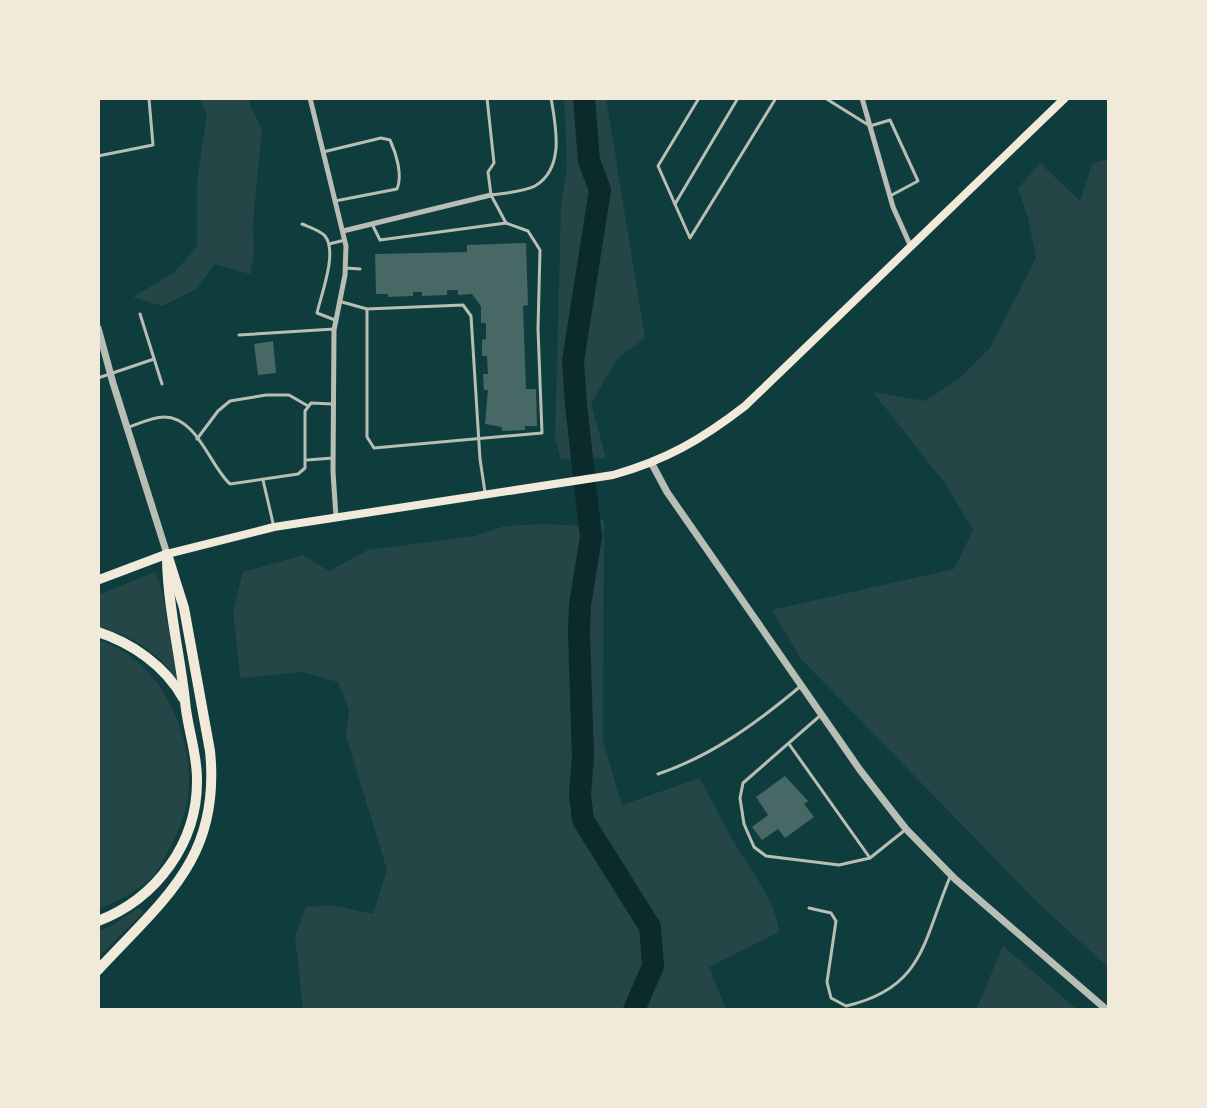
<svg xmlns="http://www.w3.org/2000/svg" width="1207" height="1108" viewBox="0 0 1207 1108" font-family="'Playfair Display',serif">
<rect width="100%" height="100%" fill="#0f3d3e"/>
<g fill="#244646">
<polygon points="199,98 250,98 250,105 262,129 253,223 254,256 250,274 215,264 195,290 162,306 133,297 175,272 197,246 197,181 207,114"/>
<polygon points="564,98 606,98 645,338 616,360 591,404 606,458 561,459 555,439 561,206 567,165"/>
<polygon points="1109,158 1109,968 1037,902 801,659 772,610 954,569 973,530 944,482 873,392 925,401 960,378 990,348 1036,258 1028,218 1018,188 1040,163 1080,201 1092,164"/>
<path d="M604 519 603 741 622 805 700 778C712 801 724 826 738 849 755 876 775 901 779 932L709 967 726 1010H303L295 936 306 907 332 905 373 914 387 870 346 736 349 710 338 682 303 672 240 678 233 611 243 572 303 555 329 571 368 550 475 536 505 526 547 524 582 526Z"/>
<path d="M155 572 162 591 178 683C162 653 130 634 98 627V595Z"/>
<path d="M98 640C155 656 190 725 189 781 189 807 178 835 165 857 161 864 157 872 151 878 137 892 116 902 98 909Z"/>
<polygon points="138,908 144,912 98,957 98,931 110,927"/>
<polygon points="1003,946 1078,1010 976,1010"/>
</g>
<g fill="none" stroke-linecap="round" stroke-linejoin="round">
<polyline stroke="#0a2a2b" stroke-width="22" points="584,98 589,161 600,190 573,361 576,405 591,537 580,605 579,633 583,757 580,794 583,820 650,927 653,966 634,1010"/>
</g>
<g fill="#486865">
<polygon points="526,243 528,305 523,306 526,389 536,389 537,426 525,426 525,430 502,431 502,427 485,424 488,390 484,390 483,374 488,374 487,356 482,356 482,340 486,339 486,323 481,323 481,306 472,294 458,295 458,290 447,290 447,295 422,296 422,292 413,292 413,296 388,297 388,294 376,294 375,254 467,252 467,245"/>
<polygon points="273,341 276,373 258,375 254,344"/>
<polygon points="785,776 808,801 804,804 814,817 785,838 778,829 762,840 752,827 768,815 756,797"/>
</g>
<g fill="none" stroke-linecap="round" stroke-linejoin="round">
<g stroke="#b8beb3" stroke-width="3">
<polyline points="487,98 494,163 488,172 491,195 506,223"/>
<polyline points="699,98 658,166 690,238 776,98"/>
<polyline points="825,98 870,126 890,120 918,181 890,196"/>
<path d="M323 152 381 138 390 140C396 153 403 175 397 189L335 201"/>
<polyline points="98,156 153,145 149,99"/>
<path d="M491 195C504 193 523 192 535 186 565 168 556 127 551 98"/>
<polyline points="675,204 738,98"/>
<path d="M302 224C309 227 320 230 325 236 338 252 321 295 317 313L335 320"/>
<polyline points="329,244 345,240"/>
<polyline points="346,268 360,269"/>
<polyline points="342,302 367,309 463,305 471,316 480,459 485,492"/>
<polyline points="367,309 367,437 374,448 542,433 538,329 540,250 528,231 506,223 380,240 372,224"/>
<polyline points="140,314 162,384"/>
<polyline points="239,335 334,329"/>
<polyline points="98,378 154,359"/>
<path d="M127 428C138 424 152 417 164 417 197 417 210 466 230 484L298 474 305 468V411L311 403 333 404"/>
<polyline points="197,439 218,411 230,401 266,395 289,395 308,406"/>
<polyline points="307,460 333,458"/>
<polyline points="263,480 273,523"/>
<polyline points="822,714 743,783 740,798 744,824 754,847 766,856 839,865 870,858 905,830"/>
<polyline points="789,744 870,858"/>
<path d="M658 774C712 756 758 722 802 685"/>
<path d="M809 908 831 913 836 921 827 982 831 998 846 1006C924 988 923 941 950 877"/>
</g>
<g stroke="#b8beb3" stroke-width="5">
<polyline points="310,98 346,246 345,275 334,330 333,472 336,517"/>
<polyline points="862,98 893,207 911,247"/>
<polyline points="343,231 491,195"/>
</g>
<g stroke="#b8beb3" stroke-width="7">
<polyline points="98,328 113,383 167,554"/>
<polyline points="652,464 667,492 860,770 906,829 955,879 1107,1010"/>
</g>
<path stroke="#f1e9da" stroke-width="8" d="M167 554 274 527 613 475C666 460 701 440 745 406L1065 98"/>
<polyline stroke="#f1e9da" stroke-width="9" points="98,580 167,554"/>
<g stroke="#f1e9da" stroke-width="10">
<path d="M98 632C132 643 165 666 183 698"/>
<path d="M98 921C156 899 198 843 197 779 197 752 187 727 185 701 180 654 168 608 167 560"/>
<path d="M98 970C164 899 221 858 210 751L184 608 167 554"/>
</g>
</g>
<rect width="1207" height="1108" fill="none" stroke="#f1e9da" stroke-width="200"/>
</svg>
